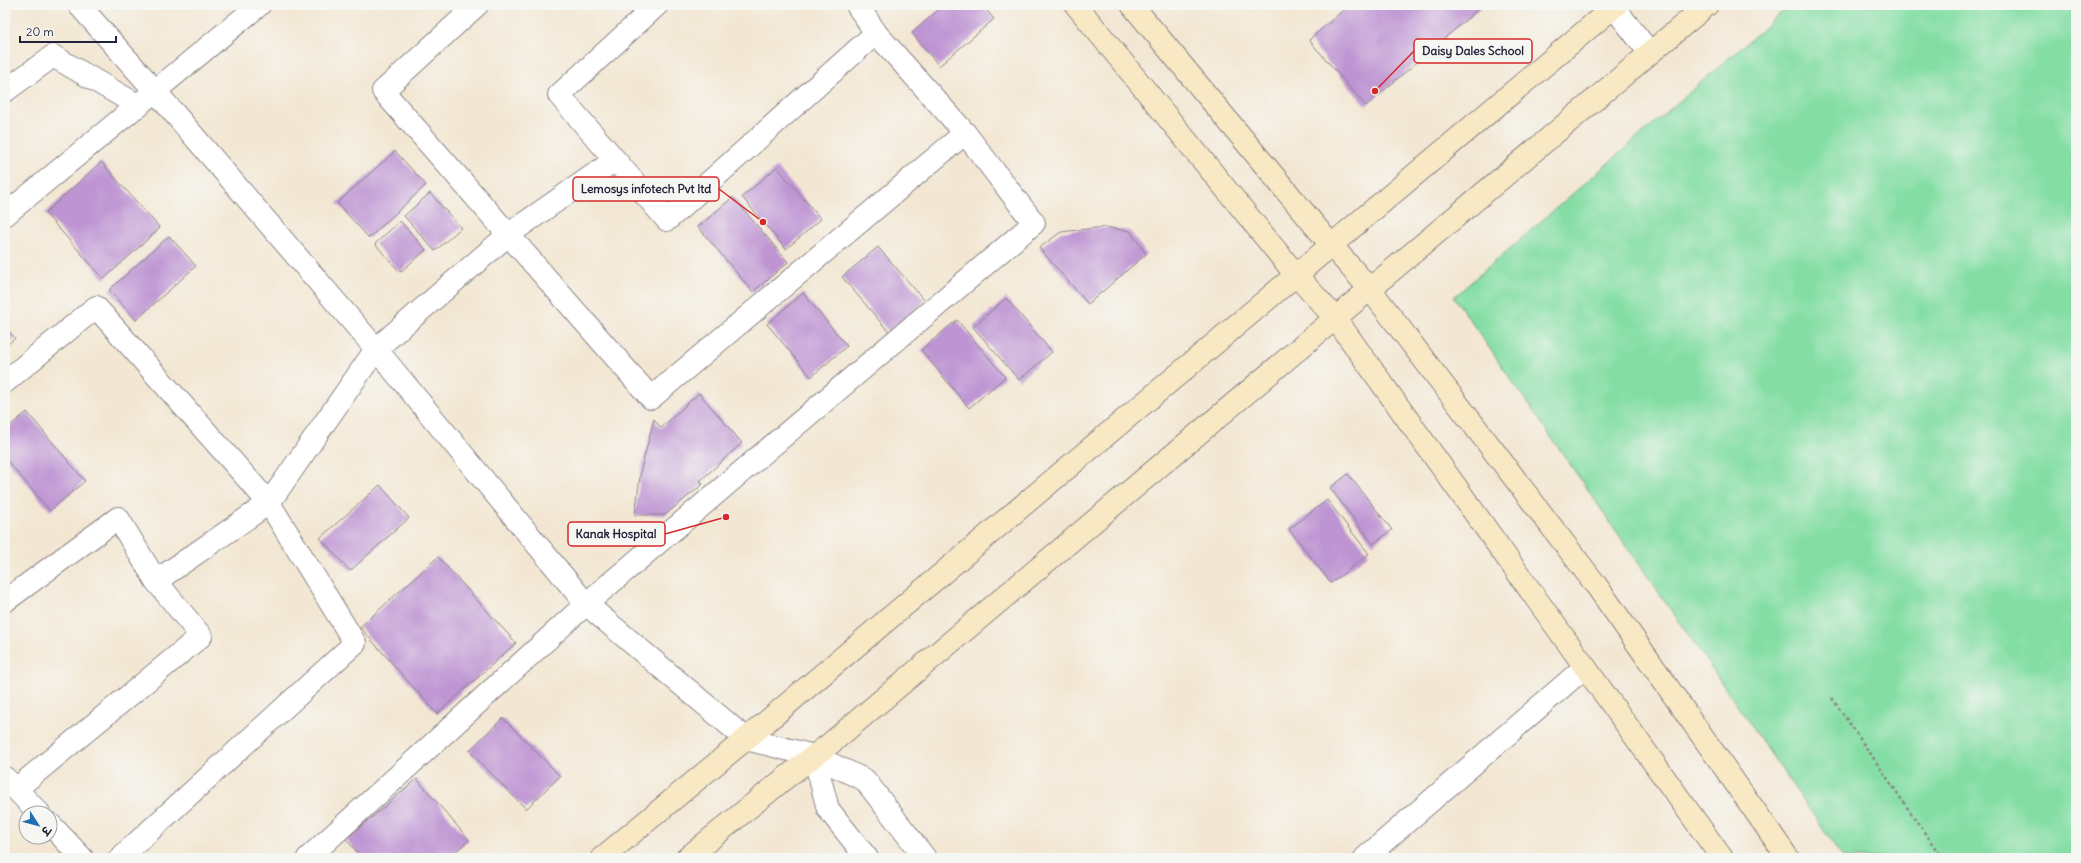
<svg xmlns="http://www.w3.org/2000/svg" width="2081" height="863" viewBox="0 0 2081 863" font-family="Delius,'Playpen Sans Deva',sans-serif">
<rect width="100%" height="100%" fill="#f6f6f2"/>
<filter id="ink" filterUnits="userSpaceOnUse"><feTurbulence type="fractalNoise" baseFrequency=".025" numOctaves="2"/><feDisplacementMap in="SourceGraphic" scale="8" xChannelSelector="R" yChannelSelector="G"/><feConvolveMatrix kernelMatrix="1 2 1 2 8 2 1 2 1" color-interpolation-filters="sRGB"/></filter>
<filter id="wash" filterUnits="userSpaceOnUse"><feTurbulence type="fractalNoise" baseFrequency=".012" numOctaves="4" result="noise"/><feDisplacementMap in="SourceGraphic" scale="16" xChannelSelector="R" yChannelSelector="G"/><feGaussianBlur stdDeviation="0.9" result="paint"/><feColorMatrix in="noise" values="0 0 0 0 0 0 0 0 0 0 0 0 0 0 0 0 0 1.4 0 .05"/><feComposite in="paint" operator="in"/></filter>
<g filter="url(#wash)">
<rect width="100%" height="100%" fill="#f3e7d3"/>
<polygon fill="#84dea4" stroke="#538070" points="1790,5 2076,5 2076,858 1843,858 1454,297"/>
<g id="blocks">
<g fill="#be94d3">
<polygon points="944,5 982,5 994,19 939,66 912,33"/>
<polygon points="1349,5 1483,5 1366,106 1309,40"/>
<polygon points="395,151 426,185 369,238 337,203"/>
<polygon points="101,162 160,228 104,279 45,213"/>
<polygon points="777,167 821,219 786,249 742,197"/>
<polygon points="430,193 461,228 435,251 404,216"/>
<polygon points="733,197 788,262 753,292 698,227"/>
<polygon points="400,221 426,250 400,272 375,244"/>
<polygon points="1105,227 1130,231 1146,254 1088,304 1039,248 1061,232"/>
<polygon points="169,236 196,266 136,320 109,290"/>
<polygon points="878,247 925,301 889,332 842,277"/>
<polygon points="803,293 847,346 811,377 767,324"/>
<polygon points="1006,298 1052,352 1019,380 973,327"/>
<polygon points="957,320 1005,377 969,408 921,350"/>
<polygon points="5,327 15,338 5,347"/>
<polygon points="699,393 742,443 700,481 703,484 665,515 635,515 641,469 654,419 661,428"/>
<polygon points="27,412 85,481 50,511 5,458 5,430"/>
<polygon points="1348,474 1392,530 1373,544 1330,488"/>
<polygon points="380,485 409,518 350,571 320,538"/>
<polygon points="1327,500 1369,554 1331,583 1289,529"/>
<polygon points="438,557 516,643 437,714 360,627"/>
<polygon points="503,718 560,776 526,809 469,751"/>
<polygon points="417,779 469,840 448,858 362,858 346,839"/>
</g>
</g>
</g>
<g filter="url(#ink)">
<use href="#blocks" fill-opacity="0" stroke="#8a8487" stroke-width="1"/>
<g fill="none" stroke-linecap="round" stroke-linejoin="round">
<defs>
<g id="street">
<polyline points="79,5 156,92 376,349 586,604 746,739 814,756 865,780 925,858"/>
<polyline points="477,5 383,91 651,398 965,133"/>
<polyline points="657,5 559,95 667,220 876,33"/>
<polyline points="1612,5 1650,53"/>
<polyline points="5,91 53,56 139,106"/>
<polyline points="5,215 259,5"/>
<polyline points="5,382 96,307 269,503 355,643 120,858"/>
<polyline points="156,581 269,503 376,349 509,234 615,160"/>
<polyline points="5,601 118,518 156,581 201,636 16,789"/>
<polyline points="814,756 828,809 867,858"/>
<polyline points="5,778 39,813"/>
<polyline points="50,824 82,858"/>
<polyline points="308,858 586,604 1034,223 965,133 876,33 857,5"/>
<polyline points="1365,858 1585,667"/>
</g>
<g id="secondary">
<polyline points="1076,5 1296,275 1335,318 1722,858"/>
<polyline points="1132,5 1331,245 1370,289 1596,585 1788,858"/>
<polyline points="602,858 746,739 1616,5"/>
<polyline points="687,858 784,779 831,743 1707,5"/>
</g>
</defs>
<use href="#street" stroke="#8a8487" stroke-width="24"/>
<use href="#secondary" stroke="#8a8487" stroke-width="24"/>
<polyline stroke="#8a8487" stroke-width="2.5" stroke-dasharray="3 3" stroke-linecap="butt" points="1832,698 1942,858"/>
<use href="#street" stroke="#fff" stroke-width="22"/>
<use href="#secondary" stroke="#f8e8c3" stroke-width="22"/>
</g>
</g>
<path fill="none" stroke="#d62828" stroke-width="1.5" d="M1375 91L1414 51M763 222L719 189M726 517L665 534"/>
<g fill="#d62828" stroke="#f6f6f2" stroke-width="1.5">
<circle cx="1375" cy="91" r="4"/>
<circle cx="763" cy="222" r="4"/>
<circle cx="726" cy="517" r="4"/>
</g>
<g fill="#f6f6f2" stroke="#d62828" stroke-width="1.5">
<rect x="1414" y="39" width="118" height="24" rx="4"/>
<rect x="573" y="177" width="146" height="24" rx="4"/>
<rect x="568" y="522" width="97" height="24" rx="4"/>
</g>
<g font-size="12" text-anchor="middle" font-weight="bold" fill="#22223b">
<text x="1473" y="55">Daisy Dales School</text>
<text x="646" y="193">Lemosys infotech Pvt ltd</text>
<text x="616" y="538">Kanak Hospital</text>
</g>
<rect width="2081" height="863" fill="none" stroke="#f6f6f2" stroke-width="20"/>
<g transform="translate(38 825) rotate(126)"><circle r="19" fill="#f6f6f2" stroke="#a1a1a9"/>
<path d="M0-3L7 15L0 10L-7 15Z" fill="#1f6fb2"/>
<text y="-6" font-size="11" font-weight="bold" text-anchor="middle" fill="#22223b">उ</text>
</g>
<path d="M20 36v6h96v-6" fill="none" stroke="#22223b" stroke-width="2"/>
<text x="26" y="36" font-size="12" fill="#22223b" stroke="#f6f6f2" stroke-width="3" paint-order="stroke">20 m</text>
</svg>
